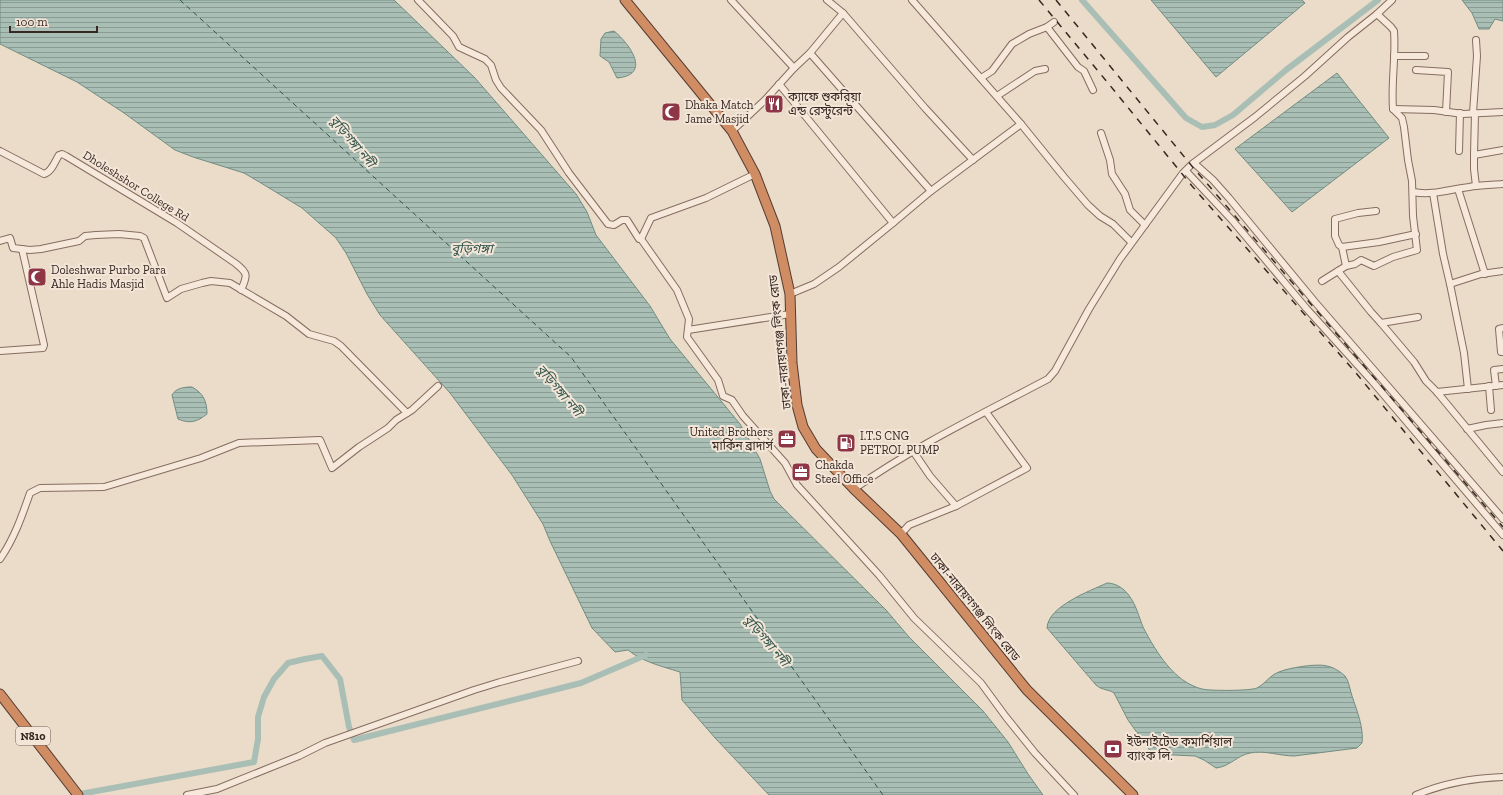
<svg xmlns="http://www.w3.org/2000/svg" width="1503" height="795" viewBox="0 0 1503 795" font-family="'Zilla Slab','Noto Sans Bengali',serif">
<defs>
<pattern id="water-rules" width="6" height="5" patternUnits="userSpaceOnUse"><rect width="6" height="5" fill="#a9bfb5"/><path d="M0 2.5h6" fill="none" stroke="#8a9b93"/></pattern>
</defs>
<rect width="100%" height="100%" fill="#ebdbc9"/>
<g fill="url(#water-rules)" stroke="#718d81">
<path d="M0 0H394L475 78 576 194 587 212 596 235 650 306 670 339 740 424 760 459 770 491 774 499 886 610 909 637 983 711 1008 742 1028 774 1043 795H769L716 739 682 700 680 672C661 666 643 662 628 650L615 652 592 628 550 541 543 524 512 475 450 393 380 315 367 294 346 253 336 238 302 208 261 183 244 173 193 157 175 150 124 113 77 82 0 44Z"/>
<polygon points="1151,0 1302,0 1305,3 1216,77"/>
<polygon points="1462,0 1503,0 1503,21 1495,19 1489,29 1479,29 1472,13"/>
<path d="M614 31C630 44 652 75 617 78L609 62 600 56 601 39 605 33Z"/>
<polygon points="1337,73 1389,138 1292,212 1235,149"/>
<path d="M192 387C203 393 207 401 207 414 197 422 190 424 178 419L172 395C176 388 184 387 192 387Z"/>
<path d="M1107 583C1116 583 1125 589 1130 597 1136 605 1139 617 1143 627 1156 652 1174 682 1202 689 1210 691 1250 691 1257 688 1265 684 1270 675 1279 672 1288 668 1317 663 1327 666 1333 667 1341 672 1345 676 1349 681 1350 690 1352 696 1357 711 1364 728 1362 743L1357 748 1294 756C1280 756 1265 750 1250 753 1238 755 1229 767 1216 768L1204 760 1195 756 1155 754 1151 752 1128 720 1114 693C1109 689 1103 691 1096 685L1047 628C1048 606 1090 591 1107 583Z"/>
</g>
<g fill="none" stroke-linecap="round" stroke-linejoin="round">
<g stroke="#a9bfb5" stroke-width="6">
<polyline points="1082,0 1186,118 1202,127 1215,125 1233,115 1286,70 1378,0"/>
<polyline points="75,795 254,762 258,739 258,717 264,697 274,679 288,663 305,659 322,656 340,679 349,727 354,740 581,683 646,655"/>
</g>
<polyline stroke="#32554d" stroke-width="1" stroke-dasharray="5 4" stroke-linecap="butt" points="180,0 571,357 883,795"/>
<defs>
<g id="minor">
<polyline points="418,0 453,36 459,47 485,59 491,65 496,80 501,88 541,130 569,173 608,224 614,225 622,220 627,220 639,239 641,239 651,218 706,198 755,174"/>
<polyline points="731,0 794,68"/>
<polyline points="827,0 843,13 925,108 973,160"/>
<polyline points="912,0 1021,124 1064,177 1088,205 1100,216 1113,224 1131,242"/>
<polyline points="1047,27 1078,67 1084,71 1093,90"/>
<polyline points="810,53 931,191"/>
<polyline points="1394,56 1425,56"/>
<polyline points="1416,70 1448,72 1446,112"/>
<polyline points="981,78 992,71 1012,44 1029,34 1047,27 1054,22"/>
<polyline points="779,84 893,223"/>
<polyline points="997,96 1035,71 1045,69"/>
<polyline points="1393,109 1434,110 1463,114 1503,112"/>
<polyline points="1473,113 1477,56 1476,40"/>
<polyline points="1475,113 1474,155 1503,150"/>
<polyline points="732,131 765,100 794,68 810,53 843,13"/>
<polyline points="1101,133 1110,160 1112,174 1125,194 1130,210 1145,225"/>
<path d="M0 151 44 174C52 172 55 161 59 155L62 154 66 156 177 223 235 263C248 273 248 275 241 290"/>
<polyline points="1459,151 1460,113"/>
<polyline points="1474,155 1474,169 1476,186"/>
<polyline points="1194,163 1213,180 1229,198 1315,302 1503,519"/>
<polyline points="1186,171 1232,220 1306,308 1372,381 1503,535"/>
<polyline points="1458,189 1485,274"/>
<path d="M1413 192C1432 196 1451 189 1469 187 1480 185 1492 185 1503 184"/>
<polyline points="1433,193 1443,254 1450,284 1481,274 1503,271"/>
<polyline points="641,239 677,290 689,319 687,337 718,380 723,396 732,400 743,416 785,463 797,485 879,575 914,618 981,683 1006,717 1035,753 1074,795"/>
<polyline points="0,241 10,238 13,248 30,250 41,249 79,241 85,236 96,235 119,234 140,236 144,238 167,298 181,289 202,283 211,281 230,283 286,316 309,334 334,341 341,346 407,413"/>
<polyline points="1342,247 1379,242 1416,234"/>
<polyline points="1346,266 1342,247 1339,245 1335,236 1335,219 1358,213 1376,211"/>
<polyline points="1338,271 1371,312 1381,323 1418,317"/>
<path d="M1322 281 1346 266 1355 264 1361 260 1374 266 1393 257 1417 250 1413 216 1412 181 1408 160 1404 127 1402 118 1393 109C1391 83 1396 57 1394 31L1391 27 1377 14"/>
<polyline points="1450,284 1464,353 1468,389"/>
<polyline points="790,294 814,284 839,267 893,223 931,191 1021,124"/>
<polyline points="1381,323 1414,362 1426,381 1437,392 1503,472"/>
<polyline points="1503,328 1499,329 1501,352 1503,352"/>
<polyline points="688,330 790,314"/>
<polyline points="0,351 43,348 44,345 22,249"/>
<polyline points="1489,386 1491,410"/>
<polyline points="1496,386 1494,370 1503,369"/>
<polyline points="1437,392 1503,385"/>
<polyline points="1467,429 1486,425 1503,423"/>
<polyline points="913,451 930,476 956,506"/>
<path d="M854 489C915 446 982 414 1048 379L1055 371 1089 309 1120 259 1183 173 1191 165 1255 117 1305 76 1348 37 1377 14 1392 0"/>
<polyline points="901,534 909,525 956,506 1027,468 986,412"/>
<path d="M0 559C14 539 22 516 30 493L40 488 104 487 201 458 239 443 320 440 332 468 359 447 388 428 396 420 412 410 438 386"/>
<polyline points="187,795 217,789 299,756 325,743 474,690 500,682 578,661"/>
<path d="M1416 795C1444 783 1472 778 1503 777"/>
</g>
<g id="highway">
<polyline points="625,0 732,131 755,174 775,226 790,294 792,363 797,405 803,427 816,449 854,489 901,534 1027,690 1133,795"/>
<polyline points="0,694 78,795"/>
</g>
</defs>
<use href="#minor" stroke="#856d5f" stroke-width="8"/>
<use href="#highway" stroke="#543c33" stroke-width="11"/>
<use href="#minor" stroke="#f6e9dc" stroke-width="6"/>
<use href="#highway" stroke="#d08d63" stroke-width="9"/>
<g stroke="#372821" stroke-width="1.5" stroke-dasharray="7 7" stroke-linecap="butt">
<polyline points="1039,0 1108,83 1192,186 1356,373 1503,551"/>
<polyline points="1056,0 1191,165 1503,527"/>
</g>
</g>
<defs>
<symbol id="restaurant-square" viewBox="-11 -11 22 22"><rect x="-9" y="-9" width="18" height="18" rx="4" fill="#8e3546" stroke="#f3e6d8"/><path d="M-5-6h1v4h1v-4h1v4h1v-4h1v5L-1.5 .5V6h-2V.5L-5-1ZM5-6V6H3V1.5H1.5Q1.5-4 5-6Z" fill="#fff"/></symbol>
<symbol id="mosque-square" viewBox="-11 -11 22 22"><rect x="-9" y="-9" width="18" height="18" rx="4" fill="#8e3546" stroke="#f3e6d8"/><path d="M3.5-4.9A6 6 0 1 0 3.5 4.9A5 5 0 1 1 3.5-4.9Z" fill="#fff"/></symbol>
<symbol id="office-square" viewBox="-11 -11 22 22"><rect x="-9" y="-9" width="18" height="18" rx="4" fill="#8e3546" stroke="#f3e6d8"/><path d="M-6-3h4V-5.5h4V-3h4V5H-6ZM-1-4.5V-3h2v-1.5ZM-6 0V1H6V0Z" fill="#fff"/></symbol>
<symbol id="fuel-square" viewBox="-11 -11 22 22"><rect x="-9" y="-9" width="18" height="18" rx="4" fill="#8e3546" stroke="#f3e6d8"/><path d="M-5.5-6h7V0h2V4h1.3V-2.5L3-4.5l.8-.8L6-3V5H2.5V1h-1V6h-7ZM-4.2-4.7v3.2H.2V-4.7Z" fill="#fff"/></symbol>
<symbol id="bank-square" viewBox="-11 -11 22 22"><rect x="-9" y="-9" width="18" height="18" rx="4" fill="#8e3546" stroke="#f3e6d8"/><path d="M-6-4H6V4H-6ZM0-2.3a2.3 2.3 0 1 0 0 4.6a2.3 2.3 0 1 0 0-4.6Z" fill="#fff"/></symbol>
</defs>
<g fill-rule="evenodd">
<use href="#restaurant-square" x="763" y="93" width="22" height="22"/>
<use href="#mosque-square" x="660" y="101" width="22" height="22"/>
<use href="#mosque-square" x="26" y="266" width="22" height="22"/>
<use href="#office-square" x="776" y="428" width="22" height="22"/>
<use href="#fuel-square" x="835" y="432" width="22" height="22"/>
<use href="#office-square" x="790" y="461" width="22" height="22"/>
<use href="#bank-square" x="1102" y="738" width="22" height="22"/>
</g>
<g text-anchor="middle" stroke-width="4" stroke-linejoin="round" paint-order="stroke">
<rect fill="#f3e6d8" stroke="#6f6158" stroke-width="1" x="16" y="727" width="34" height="18" rx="3"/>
<g font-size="11" font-weight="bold" fill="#372821">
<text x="33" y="740">N810</text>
</g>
<g font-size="12" fill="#372821" stroke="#f3e6d8" text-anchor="start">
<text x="788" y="101">ক্যাফে শুকরিয়া<tspan x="788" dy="14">এন্ড রেস্টুরেন্ট</tspan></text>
<text x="685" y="109">Dhaka Match<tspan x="685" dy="14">Jame Masjid</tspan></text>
<text x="51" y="274">Doleshwar Purbo Para<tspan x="51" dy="14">Ahle Hadis Masjid</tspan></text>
<text x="773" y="436" text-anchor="end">United Brothers<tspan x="773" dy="14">মার্কিন ব্রাদার্স</tspan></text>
<text x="860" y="440">I.T.S CNG<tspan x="860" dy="14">PETROL PUMP</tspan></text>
<text x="815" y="469">Chakda<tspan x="815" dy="14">Steel Office</tspan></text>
<text x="1127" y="746">ইউনাইটেড কমার্শিয়াল<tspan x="1127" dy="14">ব্যাংক লি.</tspan></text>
</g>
<g font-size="12" fill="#372821" stroke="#f3e6d8">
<text transform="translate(136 186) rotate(32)" y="4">Dholeshshor College Rd</text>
<text transform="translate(780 342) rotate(-96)" y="4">ঢাকা-নারায়ণগঞ্জ লিংক রোড</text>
<text transform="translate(975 607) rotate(51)" y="4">ঢাকা-নারায়ণগঞ্জ লিংক রোড</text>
</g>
<g font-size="13" font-style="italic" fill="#32554d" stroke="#f3e6d8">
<text transform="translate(353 141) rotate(50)" y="5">বুড়িগঙ্গা নদী</text>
<text x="472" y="253">বুড়িগঙ্গা</text>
<text transform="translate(560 390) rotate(50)" y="5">বুড়িগঙ্গা নদী</text>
<text transform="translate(767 640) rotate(50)" y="5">বুড়িগঙ্গা নদী</text>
</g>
</g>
<path d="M10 26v6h87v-6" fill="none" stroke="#372821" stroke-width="2"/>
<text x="16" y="26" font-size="12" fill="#372821" stroke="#f3e6d8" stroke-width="3" paint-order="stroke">100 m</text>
</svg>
